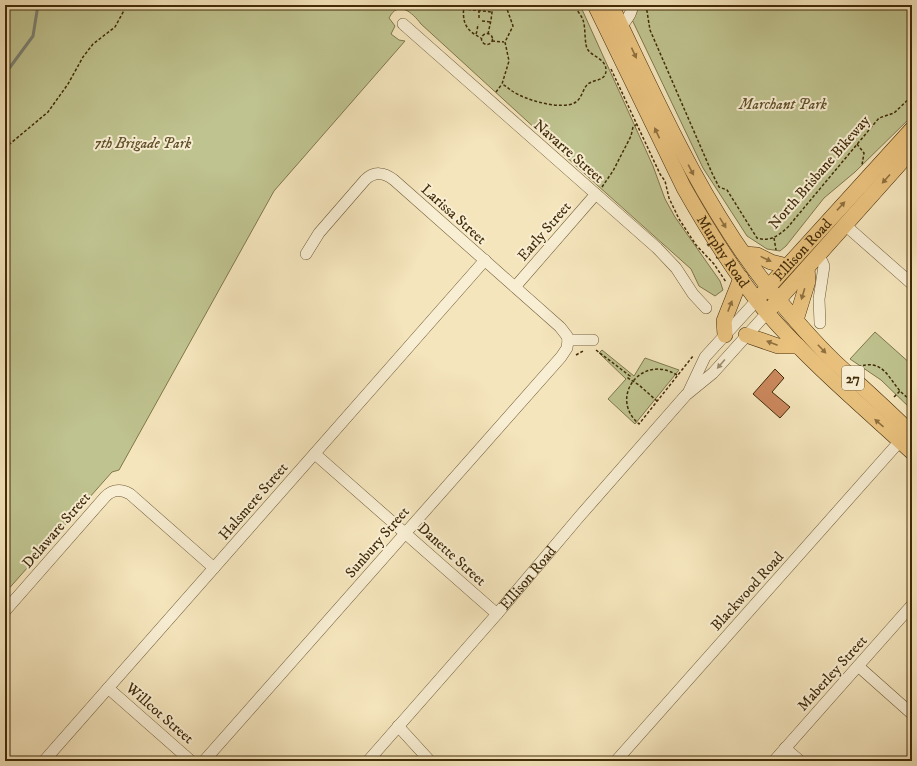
<svg xmlns="http://www.w3.org/2000/svg" width="917" height="766" viewBox="0 0 917 766" font-family="'IM FELL DW Pica',serif">
<rect width="100%" height="100%" fill="#f5e5bc"/>
<filter id="stains"><feTurbulence type="fractalNoise" baseFrequency=".005" numOctaves="4"/><feColorMatrix values="0 0 0 0 .2 0 0 0 0 .09 0 0 0 0 .02 0 0 0 .5 -.17"/></filter>
<radialGradient id="worn" r=".72"><stop offset=".6" stop-color="#630" stop-opacity="0"/><stop offset="1" stop-color="#630" stop-opacity=".3"/></radialGradient>
<g fill="#bfc38f" stroke="#80774c">
<path d="M5 5H580L653 166 665 199 675 217 720 281 723 290 715 296 699 286 691 269 597 185 421 24C412 12 398 0 389 18L395 26 391 34 399 40 405 41 274 191 119 470 112 472 5 593Z"/>
<polygon points="625,5 912,5 912,116 855,172 824,198 786,246 780,251 767,249 747,236 703,168"/>
<polygon points="875,332 912,365 912,410 881,380 850,359"/>
<polygon points="602,350 634,376 645,358 679,370 635,424 608,399 626,379 599,353"/>
</g>
<g fill="none" stroke-linecap="round" stroke-linejoin="round">
<polyline stroke="#7c8275" stroke-width="3" points="5,74 33,36 38,5"/>
</g>
<polygon fill="#cc885d" stroke="#422b08" points="775,369 784,378 772,392 790,407 780,418 753,394"/>
<g fill="none" stroke-linecap="round" stroke-linejoin="round">
<defs>
<g id="minor">
<polyline points="403,24 657,248 676,268 693,294 706,308"/>
<path d="M622 26C626 20 633 13 632 5"/>
<polyline points="845,225 912,284"/>
<path d="M306 254 319 233 365 180C374 171 384 172 394 180L560 327 567 336 568 340H593"/>
<polyline points="819,255 824,266 819,299 820,323"/>
<polyline points="515,287 595,195"/>
<polyline points="689,391 705,357 757,300"/>
<polyline points="315,454 497,614"/>
<path d="M5 611 105 497C113 489 121 489 130 494L214 568"/>
<polyline points="858,666 912,714"/>
<polyline points="108,688 191,761"/>
<polyline points="398,726 430,761"/>
<polyline points="785,748 800,761"/>
<polyline points="44,761 485,260"/>
<polyline points="204,761 561,357 567,348 568,340"/>
<path id="s1" d="M368 761 497 614 579 517 686 395 713 373 767 313"/>
<polyline points="616,761 900,441"/>
<polyline points="774,761 912,605"/>
</g>
<g id="major">
<path id="s2" d="M595 5 684 188C709 232 736 276 768 314 812 364 863 407 912 452"/>
<path d="M611 5C658 103 701 202 768 287 789 313 811 339 835 362 861 386 887 409 912 434"/>
<polyline points="744,254 757,255 771,262 787,266"/>
<path id="s3" d="M762 294 912 129"/>
<polyline points="772,307 912,150"/>
<polyline points="796,320 808,281 807,268"/>
<polyline points="725,335 724,321 741,278"/>
<polyline points="746,335 778,346 798,346"/>
</g>
</defs>
<use href="#minor" stroke="#6f5a35" stroke-width="12"/>
<use href="#major" stroke="#422b08" stroke-width="16"/>
<g stroke="#422b08" stroke-width="1.5" stroke-dasharray="3 2" stroke-linecap="butt">
<path d="M464 5C462 22 465 30 481 38"/>
<path d="M507 5V9L513 26 505 42 509 61 502 84C506 86 509 89 512 91 525 100 562 111 576 102 582 98 583 88 588 84 595 79 606 81 606 70 606 59 593 57 588 50 584 45 586 28 583 20 581 15 577 10 573 5"/>
<path d="M646 5 650 30 712 173 719 187 727 190 757 238C770 242 778 236 788 227L879 118 894 113 912 96"/>
<polyline points="463,9 492,12"/>
<polyline points="479,18 479,11"/>
<polyline points="482,21 491,22"/>
<circle cx="487" cy="39" r="5.5"/>
<polyline points="476,34 477,31 478,24"/>
<polyline points="488,34 491,20 493,5"/>
<polyline points="492,41 504,42"/>
<polyline points="611,69 660,174 665,181 669,198 679,219 696,245 714,264 726,282"/>
<polyline points="496,92 502,84"/>
<polyline points="857,144 864,153 862,165"/>
<polyline points="5,148 48,112 68,84 83,57 93,44 115,27 127,5"/>
<polyline points="602,187 613,171 631,136 633,127 637,124"/>
<polyline points="774,238 776,250"/>
<polyline points="596,350 630,376 628,378 639,385 657,401"/>
<polyline points="576,355 583,351"/>
<path d="M858 367C882 358 888 377 900 391 904 395 908 398 912 402"/>
<path d="M677 375C641 353 608 398 639 424L693 356"/>
<polyline points="894,397 900,391"/>
</g>
<use href="#minor" stroke="#f8eed3" stroke-width="11"/>
<use href="#major" stroke="#eac27e" stroke-width="15"/>
</g>
<defs><path id="oneway-solid" d="M-6-.8H1V-3.2L6.5 0L1 3.2V.8H-6Z"/></defs>
<g fill="#8e6f3d">
<use href="#oneway-solid" transform="translate(634 53) rotate(65)"/>
<use href="#oneway-solid" transform="translate(657 133) rotate(-115)"/>
<use href="#oneway-solid" transform="translate(691 170) rotate(62)"/>
<use href="#oneway-solid" transform="translate(886 179) rotate(132)"/>
<use href="#oneway-solid" transform="translate(841 206) rotate(-47)"/>
<use href="#oneway-solid" transform="translate(723 223) rotate(58)"/>
<use href="#oneway-solid" transform="translate(766 259) rotate(26)"/>
<use href="#oneway-solid" transform="translate(803 294) rotate(107)"/>
<use href="#oneway-solid" transform="translate(730 306) rotate(-69)"/>
<use href="#oneway-solid" transform="translate(772 343) rotate(-159)"/>
<use href="#oneway-solid" transform="translate(822 349) rotate(46)"/>
<use href="#oneway-solid" transform="translate(879 423) rotate(-139)"/>
</g>
<use fill="#9d8c6e" href="#oneway-solid" transform="translate(721 364) rotate(131)"/>
<g text-anchor="middle" stroke-width="4" stroke-linejoin="round" paint-order="stroke">
<rect fill="#f8eed3" stroke="#796645" stroke-width="1" x="842" y="366" width="22" height="24" rx="3"/>
<g font-size="14" font-weight="bold" fill="#422b08">
<text x="853" y="383">27</text>
</g>
<g font-size="15" font-style="italic" fill="#61512a" stroke="#f8eed3">
<text x="783" y="109">Marchant Park</text>
<text x="143" y="148">7th Brigade Park</text>
</g>
<g font-size="15" fill="#422b08" stroke="#f8eed3">
<text transform="translate(569 151) rotate(41)" y="5">Navarre Street</text>
<text transform="translate(819 172) rotate(-49)" y="5">North Brisbane Bikeway</text>
<text transform="translate(454 214) rotate(42)" y="5">Larissa Street</text>
<text transform="translate(544 231) rotate(-49)" y="5">Early Street</text>
<text dy="5" stroke="none"><textPath href="#s3" startOffset="60">Ellison Road</textPath></text>
<text dy="5" stroke="none"><textPath href="#s2" startOffset="278">Murphy Road</textPath></text>
<text transform="translate(253 501) rotate(-49)" y="5">Halsmere Street</text>
<text transform="translate(56 530) rotate(-49)" y="5">Delaware Street</text>
<text transform="translate(377 542) rotate(-49)" y="5">Sunbury Street</text>
<text transform="translate(452 554) rotate(42)" y="5">Danette Street</text>
<text dy="5" stroke="none"><textPath href="#s1" startOffset="243">Ellison Road</textPath></text>
<text transform="translate(747 591) rotate(-48)" y="5">Blackwood Road</text>
<text transform="translate(832 673) rotate(-48)" y="5">Maberley Street</text>
<text transform="translate(160 713) rotate(41)" y="5">Willcot Street</text>
</g>
</g>
<rect width="917" height="766" fill="none" stroke="#f5e5bc" stroke-width="20"/>
<rect x="6" y="6" width="905" height="754" fill="none" stroke="#422b08" stroke-width="2"/>
<rect x="10" y="10" width="897" height="746" fill="none" stroke="#422b08"/>
<rect width="100%" height="100%" filter="url(#stains)"/>
<rect width="100%" height="100%" fill="url(#worn)"/>
</svg>
